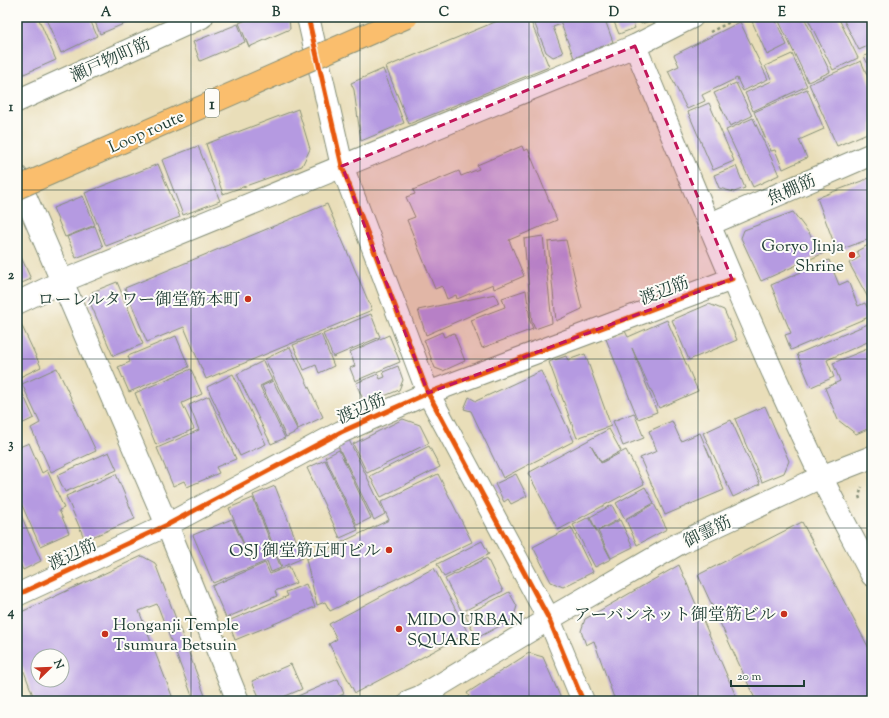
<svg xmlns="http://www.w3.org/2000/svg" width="889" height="718" viewBox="0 0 889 718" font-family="'Sorts Mill Goudy','Noto Serif JP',serif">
<rect width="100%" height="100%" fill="#fdfcf7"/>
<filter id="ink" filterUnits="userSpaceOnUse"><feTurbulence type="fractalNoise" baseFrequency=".025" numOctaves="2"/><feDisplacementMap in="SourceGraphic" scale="8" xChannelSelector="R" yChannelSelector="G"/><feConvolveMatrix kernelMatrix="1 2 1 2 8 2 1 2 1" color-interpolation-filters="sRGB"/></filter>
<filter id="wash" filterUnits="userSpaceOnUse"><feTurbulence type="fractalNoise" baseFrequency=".012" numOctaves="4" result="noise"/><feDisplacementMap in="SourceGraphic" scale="16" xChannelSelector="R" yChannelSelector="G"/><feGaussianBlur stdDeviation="0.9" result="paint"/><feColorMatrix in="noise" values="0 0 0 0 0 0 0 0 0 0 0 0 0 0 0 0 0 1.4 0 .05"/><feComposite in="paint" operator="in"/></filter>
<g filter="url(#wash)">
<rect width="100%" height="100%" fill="#e9deb9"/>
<g id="blocks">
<g fill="#b59ae1" fill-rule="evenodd">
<polygon points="17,17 38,17 56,60 17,77"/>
<polygon points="45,17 89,17 97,36 61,53"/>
<polygon points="93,17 140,17 100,34"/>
<polygon points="253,17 289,17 290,29 249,47 239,23"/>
<polygon points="507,17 529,17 549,67 409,124 386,67"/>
<polygon points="532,17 604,17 613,42 574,58 561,24 553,27 563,53 553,57 546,52"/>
<polygon points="612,17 630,17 635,28 619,34"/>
<polygon points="638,17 661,17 641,24"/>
<polygon points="750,17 774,17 787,45 767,55"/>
<polygon points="777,17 804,17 830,72 808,82"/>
<polygon points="807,17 838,17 858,58 833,70"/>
<polygon points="842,17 872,17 872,44 859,50"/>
<polygon points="740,22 768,79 743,91 737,78 702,95 705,101 687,109 668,71 679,66 674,55"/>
<polygon points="238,24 245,42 200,61 193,42"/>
<polygon points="872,53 872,73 864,56"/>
<polygon points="792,54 807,86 753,111 745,93 772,81 765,66"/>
<polygon points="861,61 872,86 872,131 837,146 809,84"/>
<polygon points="383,69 404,123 361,141 354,90 351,83"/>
<polygon points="736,83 752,116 730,126 714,93"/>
<polygon points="807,89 824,129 799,140 807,158 783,169 775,150 771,151 754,112"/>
<polygon points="709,103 734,161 713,170 688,112"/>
<polygon points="298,109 310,149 302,166 223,194 206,144"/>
<polygon points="753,118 779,175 753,187 726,130"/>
<polygon points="198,146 220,201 183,215 162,160"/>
<polygon points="522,146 524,151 528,149 557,220 509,240 524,276 494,289 493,284 457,299 456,295 447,299 442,286 435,289 407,220 415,217 406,197 415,194 413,190 459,171 461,176 479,169 477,165"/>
<polygon points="158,164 180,217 106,246 85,193"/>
<polygon points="736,166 745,188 734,192 719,188 714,175"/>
<polygon points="872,177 872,238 837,251 817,198"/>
<polygon points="83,196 95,225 65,237 53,208"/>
<polygon points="327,204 372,310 206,379 184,327 147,342 125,288"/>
<polygon points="793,212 824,253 761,281 741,238 744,230"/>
<polygon points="95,226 103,247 76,258 67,237"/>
<polygon points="543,236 552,323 535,329 532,322 524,239"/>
<polygon points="566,240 582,309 556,321 548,242"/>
<polygon points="872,243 872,305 849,263 860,257 857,251"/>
<polygon points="17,248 31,279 17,285"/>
<polygon points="829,260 839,285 848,281 858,306 865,303 871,316 791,350 785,335 791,333 771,285"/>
<polygon points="117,282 143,344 113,356 89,300 92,292"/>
<polygon points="526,290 530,321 533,329 482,348 471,320 505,307 502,298"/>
<polygon points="495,294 499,303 426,335 418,310"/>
<polygon points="709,304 724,310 737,340 689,360 672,320"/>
<polygon points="371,314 380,337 333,357 323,334"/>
<polygon points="667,320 698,391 659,408 632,348 657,412 638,419 606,339 625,331 628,337"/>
<polygon points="21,324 41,367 20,377 17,371 17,326"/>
<polygon points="868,324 871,330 872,329 872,340 827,360 834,377 811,387 797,354"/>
<polygon points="442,332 444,337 454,333 465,361 443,371 435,368 424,340"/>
<polygon points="321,334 334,366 319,373 316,365 304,370 293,345"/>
<polygon points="389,335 400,362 355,381 350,368 355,366 350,352"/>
<polygon points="176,336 189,367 129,392 118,367 130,362 128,356"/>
<polygon points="290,347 323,417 298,429 265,359"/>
<polygon points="872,347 872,427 856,434 838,420 825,388 840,381 833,363"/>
<polygon points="585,354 611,426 577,438 549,362 566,356 568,360"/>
<polygon points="263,361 272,380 260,386 285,438 271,444 237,374"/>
<polygon points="398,366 403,380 399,390 365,404 356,383 378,374 380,379 385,377 383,372"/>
<polygon points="57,368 96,451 51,472 31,428 40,423 22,384"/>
<polygon points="191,369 202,394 182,403 194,429 156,445 135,393"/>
<polygon points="541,371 574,441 503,478 471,411 464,409 469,397 476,401"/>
<polygon points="233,374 266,444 240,456 207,387"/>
<polygon points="17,381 34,418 17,426"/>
<polygon points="273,381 298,431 286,437 262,386"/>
<polygon points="209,396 236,459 216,467 219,473 187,487 184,481 173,486 157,448 199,430 189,405"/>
<polygon points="765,406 789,461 784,473 762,482 735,419"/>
<polygon points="634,413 644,438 623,446 613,421"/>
<polygon points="403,419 420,425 429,443 367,473 353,444"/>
<polygon points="731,420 760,484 733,497 703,433"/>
<polygon points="672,421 681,441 700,433 724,490 665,515 640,458 657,451 649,431"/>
<polygon points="609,429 621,451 601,462 591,445 601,463 626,450 644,484 558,530 528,473"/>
<polygon points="349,440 385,514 374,520 338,446"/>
<polygon points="29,443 42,473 47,470 64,508 59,510 69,533 40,546 17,494 17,448"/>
<polygon points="429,446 440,467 381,497 370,476"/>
<polygon points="339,450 371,518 357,525 325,457"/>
<polygon points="109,452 117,470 65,492 57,475"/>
<polygon points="325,460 358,530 340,538 307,468"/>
<polygon points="116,474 135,519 85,540 66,496"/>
<polygon points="438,474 472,542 330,611 325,602 317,605 306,559 389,520 381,502"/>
<polygon points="516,474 527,496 511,504 508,499 504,502 495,484"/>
<polygon points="275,486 303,558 282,567 253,495"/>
<polygon points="645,487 654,503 625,519 616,503"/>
<polygon points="253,498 281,568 271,572 267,561 213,583 193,535 232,519 251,561 229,508"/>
<polygon points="654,504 667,529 637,545 626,520"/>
<polygon points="612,505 619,519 597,531 590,517"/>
<polygon points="17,506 41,561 23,570 17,557"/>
<polygon points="589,517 611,559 595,567 573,525"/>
<polygon points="620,520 633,547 611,558 598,531"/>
<polygon points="802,522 872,654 872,701 756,701 698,575"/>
<polygon points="571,527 593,572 563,587 551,582 533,547"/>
<polygon points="482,541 489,554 444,577 437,564"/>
<path d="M142 556 155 563 207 701H194L157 604 139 611 174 701H35L19 658 17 659V614ZM38 656H62V680H38Z"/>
<polygon points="487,558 503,591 462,612 445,579"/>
<polygon points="265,563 270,574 289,566 296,583 275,591 277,596 226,618 212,586"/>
<polygon points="679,565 738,701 615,701 594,641 586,645 581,631 585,619"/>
<polygon points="434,568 468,633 355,693 329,644 337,639 329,624"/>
<polygon points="306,584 315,607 235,640 228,621 288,596 286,592"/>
<polygon points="509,592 517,606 513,619 477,638 465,615"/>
<polygon points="529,653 543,657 562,701 462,701 469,696 467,693"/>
<polygon points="291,664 302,689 274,701 261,701 252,681"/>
<polygon points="338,679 344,694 328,701 286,701"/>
<polygon points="345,696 347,701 332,701"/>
</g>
</g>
</g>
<g filter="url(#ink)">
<use href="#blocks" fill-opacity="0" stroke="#848e76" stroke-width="1"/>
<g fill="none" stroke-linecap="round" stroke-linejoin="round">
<defs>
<g id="minor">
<polyline points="308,17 342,166 428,393 549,619 583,701"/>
<path d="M635 46C695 190 753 335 821 476 837 510 855 542 872 575"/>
<polyline points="17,101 202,17"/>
<polyline points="17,177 167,525 238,701"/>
<polyline points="710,224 872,154"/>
<polyline points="17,303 63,281 635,46 692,17"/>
<polyline points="17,595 167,525 341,432 428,393 732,279"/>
<polyline points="410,701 420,697 549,619 680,543 821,477 872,457"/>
</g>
</defs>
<use href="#minor" stroke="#848e76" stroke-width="24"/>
<g stroke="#848e76" stroke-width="2.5" stroke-dasharray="3 3" stroke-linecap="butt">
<polyline points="710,32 740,17"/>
<polyline points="860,499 859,496 862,487"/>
</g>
<use href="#minor" stroke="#fff" stroke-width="22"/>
<defs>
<polyline id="highway-bridge" points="17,188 407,17"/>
</defs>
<use href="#highway-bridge" stroke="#848e76" stroke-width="24" stroke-linecap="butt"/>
<use href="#highway-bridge" stroke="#fabe6d" stroke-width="22"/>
<defs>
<g id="cycleway">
<polyline points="308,17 342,166 428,393 549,619 583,701"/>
<polyline points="17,595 167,525 341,432 428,393 732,279"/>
</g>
</defs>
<use href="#cycleway" stroke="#fdfcf7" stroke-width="8"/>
<use href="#cycleway" stroke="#e8590c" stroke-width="5"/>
</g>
</g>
<path fill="#c2185b" fill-opacity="0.2" stroke="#c2185b" stroke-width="3" stroke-dasharray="8 5" stroke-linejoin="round" d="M635 46 732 279 428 393 342 166Z"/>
<path fill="none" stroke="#1f3d34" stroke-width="1" stroke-opacity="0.55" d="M191 17V701M360 17V701M529 17V701M698 17V701M17 190H872M17 359H872M17 528H872"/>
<g fill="#c8321e" stroke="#fdfcf7" stroke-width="1.5">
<circle cx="852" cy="255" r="4"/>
<circle cx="248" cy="299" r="4"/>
<circle cx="389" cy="550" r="4"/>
<circle cx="784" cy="614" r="4"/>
<circle cx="399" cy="629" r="4"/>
<circle cx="105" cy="634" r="4"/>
</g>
<g text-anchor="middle" stroke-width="4" stroke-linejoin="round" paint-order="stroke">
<rect fill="#fdfcf7" stroke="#62766e" stroke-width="1" x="205" y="89" width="14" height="28" rx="3"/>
<g font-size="16" font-weight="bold" fill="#1f3d34">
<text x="212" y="109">1</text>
</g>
<g font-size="17" fill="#1f3d34" stroke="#fdfcf7">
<text transform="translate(110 59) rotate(-24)" y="6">瀬戸物町筋</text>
<text transform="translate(146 131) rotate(-24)" y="6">Loop route</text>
<text transform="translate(791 189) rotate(-24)" y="6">魚棚筋</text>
<text transform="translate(664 290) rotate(-21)" y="6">渡辺筋</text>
<text transform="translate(361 408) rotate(-24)" y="6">渡辺筋</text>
<text transform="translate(707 531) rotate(-26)" y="6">御霊筋</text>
<text transform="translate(72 554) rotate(-25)" y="6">渡辺筋</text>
</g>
<g font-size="17" fill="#1f3d34" stroke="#fdfcf7" text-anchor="end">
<text x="844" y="251">Goryo Jinja<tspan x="844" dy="20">Shrine</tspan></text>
<text x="240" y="305">ローレルタワー御堂筋本町</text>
<text x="381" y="556">OSJ 御堂筋瓦町ビル</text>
<text x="776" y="620">アーバンネット御堂筋ビル</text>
<text x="407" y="625" text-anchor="start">MIDO URBAN<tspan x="407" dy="20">SQUARE</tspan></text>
<text x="113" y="630" text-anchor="start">Honganji Temple<tspan x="113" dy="20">Tsumura Betsuin</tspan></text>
</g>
</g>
<rect width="889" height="718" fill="none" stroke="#fdfcf7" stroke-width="44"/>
<g transform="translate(50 668) rotate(67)"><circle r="19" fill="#fdfcf7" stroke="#a4b0a9"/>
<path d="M0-3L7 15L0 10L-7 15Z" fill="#c8321e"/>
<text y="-6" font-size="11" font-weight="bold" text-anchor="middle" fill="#1f3d34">N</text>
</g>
<path d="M731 680v6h73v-6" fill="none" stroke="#1f3d34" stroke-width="2"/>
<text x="737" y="680" font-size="12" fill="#1f3d34" stroke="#fdfcf7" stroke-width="3" paint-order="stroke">20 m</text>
<rect x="22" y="22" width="845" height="674" fill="none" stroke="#1f3d34" stroke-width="1.5"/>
<g font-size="13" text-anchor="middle" font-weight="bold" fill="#1f3d34">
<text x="106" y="16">A</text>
<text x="276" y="16">B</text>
<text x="444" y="16">C</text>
<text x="614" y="16">D</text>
<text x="782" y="16">E</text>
<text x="11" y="111">1</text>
<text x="11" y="279">2</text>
<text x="11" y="448">3</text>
<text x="11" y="616">4</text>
</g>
</svg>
